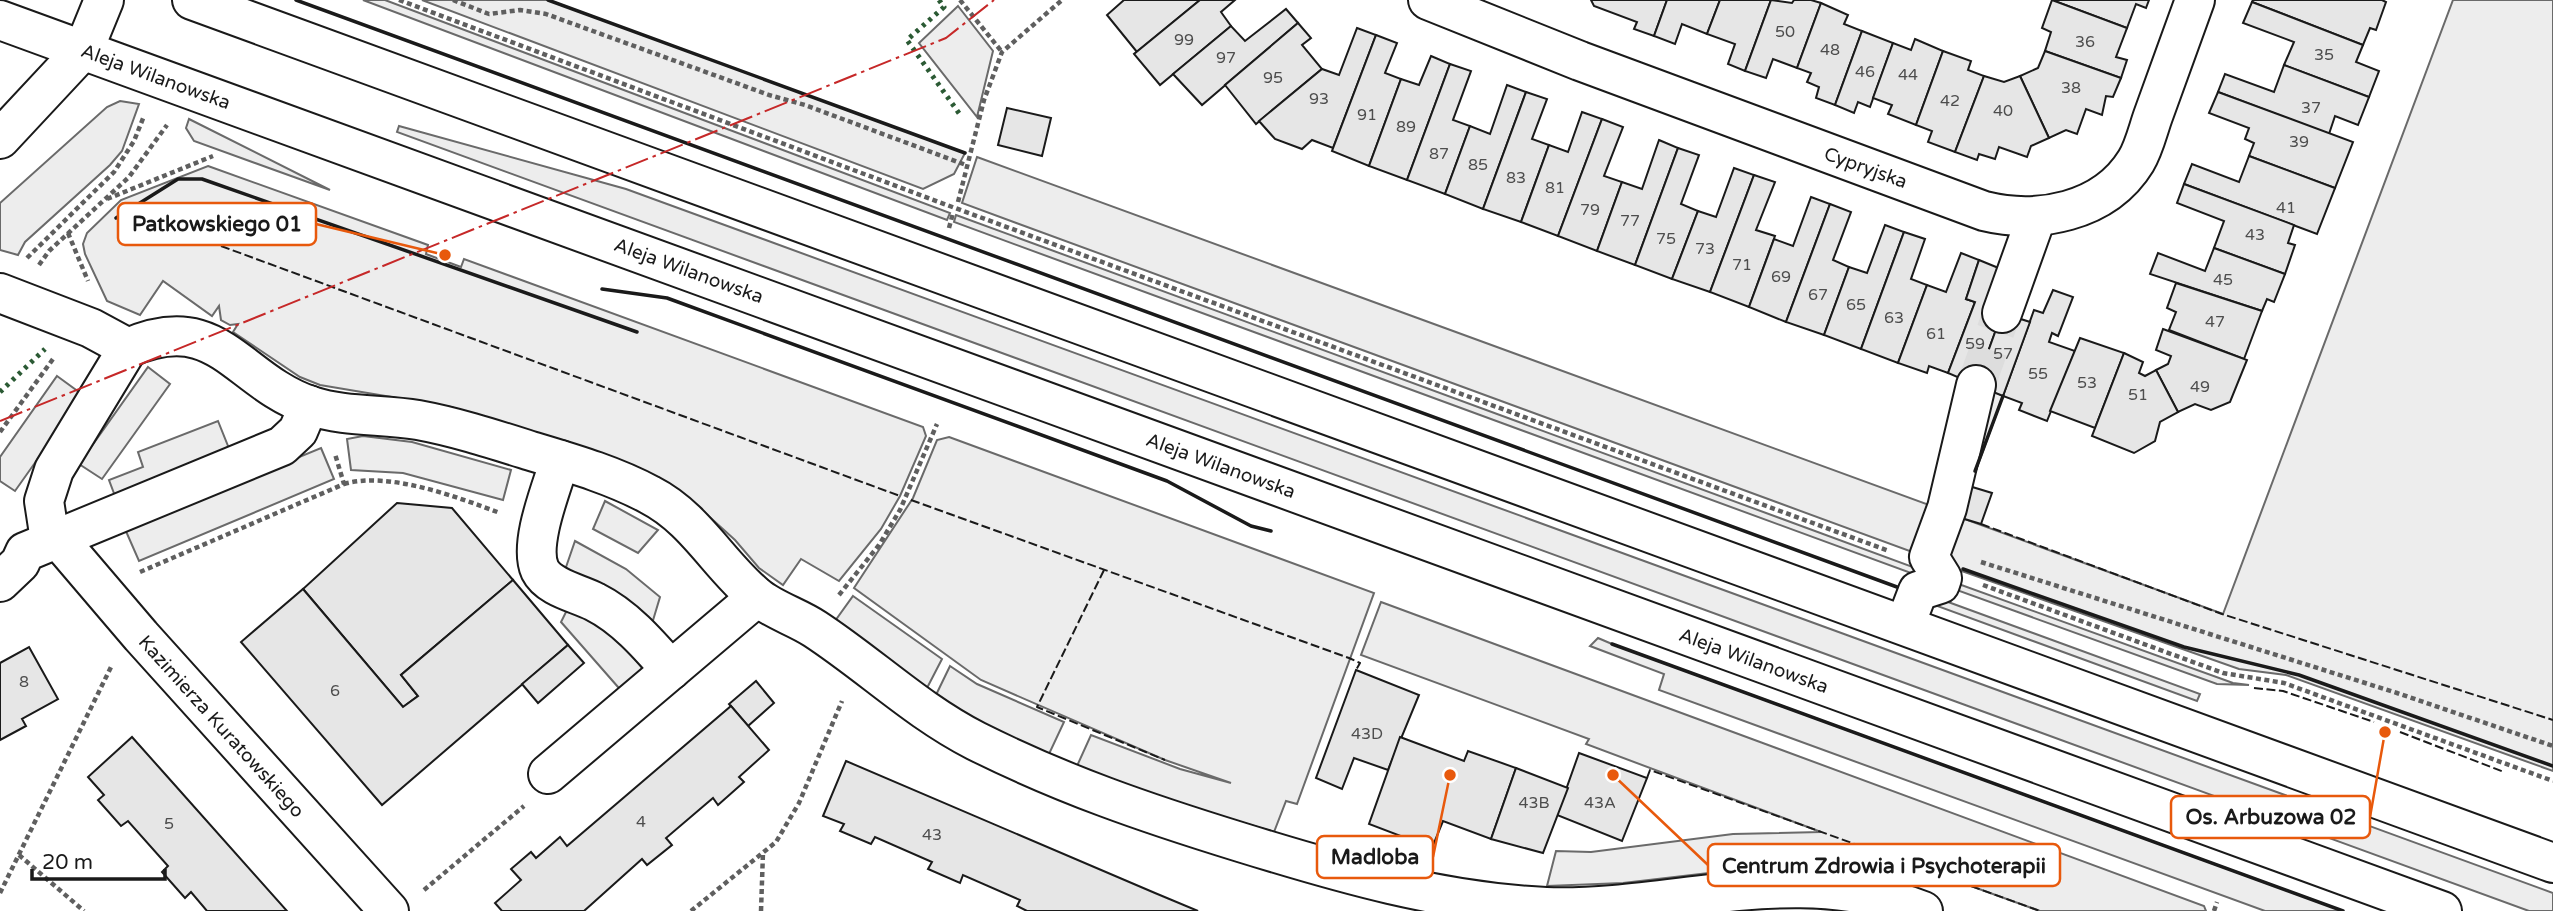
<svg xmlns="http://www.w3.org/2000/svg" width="2553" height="911" viewBox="0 0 2553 911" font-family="'Varela Round',sans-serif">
<rect width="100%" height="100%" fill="#fff"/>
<g fill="#ededed" stroke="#6a6a6a" stroke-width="2">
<polygon points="363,0 385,0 950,213 947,220"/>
<polygon points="422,0 548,0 965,153 954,174 923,189"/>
<polygon points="2453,0 2553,0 2553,771 2286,675 2239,669 1942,564 1992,391 2003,396 1959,517 2223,614"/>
<polygon points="958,6 993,51 977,117 919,43"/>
<polygon points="120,101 139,104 122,151 110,165 25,242 18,255 0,250 0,203 107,107"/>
<polygon points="189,119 330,190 194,141 186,128"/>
<polygon points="399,126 626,189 2553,893 2553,911 2529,911 397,132"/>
<polygon points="977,157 1932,506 1915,553 962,203"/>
<polygon points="208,166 428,245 426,254 461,267 464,259 923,427 926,436 900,496 881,529 839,581 801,559 783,585 759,568 735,540 693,502 622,462 568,442 451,407 320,385 300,377 233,332 238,324 230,325 221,320 219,306 212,316 163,281 140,315 107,301 85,254 83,244 87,233 121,200"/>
<polygon points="956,215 1921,570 1919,576 954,222"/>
<polygon points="148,367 170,384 102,479 79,464"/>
<polygon points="57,376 83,395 15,491 0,481 0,457"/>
<polygon points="218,421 230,451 115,496 109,480 143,467 138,452"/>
<polygon points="363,436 412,442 511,470 503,500 403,473 351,470 347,439"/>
<polygon points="949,437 1374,593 1297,804 1286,801 1274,832 1155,797 1077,766 1091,735 1180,769 1231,783 1165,760 981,680 854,588 913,498 937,440"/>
<polygon points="321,448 334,479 139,561 125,529"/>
<polygon points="605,501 658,530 638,553 593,529"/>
<polygon points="575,541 626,569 660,597 651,627 565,570"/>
<polygon points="1942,578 2233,683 2249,685 2217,684 1940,584"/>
<polygon points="1918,591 2200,694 2197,701 1929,603"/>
<polygon points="853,596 942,659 927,688 835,621"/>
<polygon points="1381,602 2204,906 2206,911 2040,911 1877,852 1873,875 1821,867 1769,866 1623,883 1547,886 1556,851 1591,852 1733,834 1821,832 1586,744 1589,739 1361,655"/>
<polygon points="569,606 616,636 648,675 625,695 561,622"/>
<polygon points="1598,638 1612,644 2343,911 2265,911 1659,690 1664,674 1590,646"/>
<polygon points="950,666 977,684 1064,722 1049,754 970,719 935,697"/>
</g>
<g fill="#e6e6e6" stroke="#1a1a1a" stroke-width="2">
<polygon points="1124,0 1200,0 1137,52 1107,15"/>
<polygon points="1200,0 1235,0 1221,12 1231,26 1160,85 1134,54"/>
<polygon points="1591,0 1667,0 1654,36 1634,29 1637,22 1594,6"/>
<polygon points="1667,0 1720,0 1707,34 1682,24 1675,44 1654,36"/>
<polygon points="1720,0 1771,0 1745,71 1728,64 1735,44 1707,34"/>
<polygon points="1771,0 1792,3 1794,0 1811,0 1821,3 1797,68 1773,59 1766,78 1745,71"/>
<polygon points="2052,0 2149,0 2146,8 2136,4 2127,28"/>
<polygon points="2052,0 2127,28 2116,57 2127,60 2121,78 2045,51 2051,32 2042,28"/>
<polygon points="2253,0 2382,0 2386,2 2376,30 2370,28 2363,45 2252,2"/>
<polygon points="2252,2 2363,45 2356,62 2379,71 2369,97 2284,65 2294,42 2243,23"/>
<polygon points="1821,3 1848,15 1844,24 1862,31 1835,105 1816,98 1819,87 1807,82 1811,73 1797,68"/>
<polygon points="1286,9 1298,23 1202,105 1173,74 1231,26 1245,41"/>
<polygon points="1298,23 1311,38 1302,45 1322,69 1256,124 1225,85"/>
<polygon points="1357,28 1376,35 1333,148 1312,140 1302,149 1275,139 1259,121 1322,69 1339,75"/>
<polygon points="1862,31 1893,43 1870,107 1858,102 1854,113 1835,105"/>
<polygon points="1376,35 1397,43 1385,73 1401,79 1369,166 1332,151"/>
<polygon points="1915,39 1943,51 1916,125 1888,114 1892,105 1873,98 1893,43 1911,50"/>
<polygon points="1943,51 1971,61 1968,70 1984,76 1955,152 1928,142 1932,131 1916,125"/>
<polygon points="2045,51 2121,78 2113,97 2106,96 2102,115 2086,109 2077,134 2066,130 2049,138 2020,76 2038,68"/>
<polygon points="1431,56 1450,64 1407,180 1369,166 1401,79 1419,85"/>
<polygon points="1450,64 1471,71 1453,120 1470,126 1445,194 1407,180"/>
<polygon points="2284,65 2369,97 2358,125 2335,116 2329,134 2218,92 2225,74 2274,92"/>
<polygon points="1984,76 2004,82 2020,76 2049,138 2031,146 2027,157 1999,147 1995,159 1979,154 1977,160 1955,152"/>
<polygon points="1507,85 1526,92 1483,209 1445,194 1470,126 1490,134"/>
<polygon points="1526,92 1547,99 1532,139 1549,145 1521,222 1483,209"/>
<polygon points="2218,92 2353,142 2335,188 2249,156 2254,143 2245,139 2249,128 2209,113"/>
<polygon points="1007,108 1051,118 1042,156 998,145"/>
<polygon points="1582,112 1602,119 1558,236 1521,222 1549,145 1568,152"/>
<polygon points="1602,119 1623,127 1604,176 1622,182 1597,251 1558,236"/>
<polygon points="1659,140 1678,148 1635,265 1597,251 1622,182 1642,189"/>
<polygon points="1678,148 1699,155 1681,204 1698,211 1672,279 1635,265"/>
<polygon points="2249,156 2335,188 2317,234 2184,184 2192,164 2239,182"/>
<polygon points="1734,168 1754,175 1710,292 1672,279 1698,211 1716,217"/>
<polygon points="1754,175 1775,182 1756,230 1775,236 1749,307 1710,292"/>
<polygon points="2184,184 2294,225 2288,243 2295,245 2285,274 2214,248 2224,221 2177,203"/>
<polygon points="1811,197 1830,204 1786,322 1749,307 1774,239 1793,246"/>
<polygon points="1830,204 1851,212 1833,260 1849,267 1824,335 1786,322"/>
<polygon points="1885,225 1904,232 1861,349 1824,335 1849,267 1867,273"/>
<polygon points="1904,232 1925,239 1911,279 1927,285 1898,363 1861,349"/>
<polygon points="2214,248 2285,274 2274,302 2267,299 2262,311 2150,274 2158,253 2205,271"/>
<polygon points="1961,253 1979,260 1966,299 1975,302 1948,373 1929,366 1927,373 1898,363 1927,285 1946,292"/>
<polygon points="1979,260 2001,269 2002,313 1976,385 1948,373 1975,302 1966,299"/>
<polygon points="2176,283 2262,311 2244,359 2169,330 2176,312 2167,308"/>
<polygon points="2053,290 2073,297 2058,336 2052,333 2049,342 2075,351 2047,421 2019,410 2022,403 2003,396 2034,310 2043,313"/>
<polygon points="2002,313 2030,322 2003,396 1976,385"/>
<polygon points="2163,329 2247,360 2230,402 2211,410 2195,404 2178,412 2156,370 2168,364 2171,356 2156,350"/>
<polygon points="2080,338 2124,353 2095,428 2050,411"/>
<polygon points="2124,353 2143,362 2139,373 2145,376 2156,370 2178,412 2160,422 2155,441 2134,453 2092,436"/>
<polygon points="1969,486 1992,493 1981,524 1958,517"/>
<polygon points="397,503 452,508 513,580 401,675 418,696 403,707 303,589"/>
<polygon points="513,580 568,645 382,805 241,642 303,589 403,707 418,696 401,675"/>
<polygon points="568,645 584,663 538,703 522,684"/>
<polygon points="29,647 58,699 22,719 26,726 0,740 0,663"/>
<polygon points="1356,670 1419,695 1388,770 1354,758 1342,789 1316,778"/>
<polygon points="756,681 774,703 748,726 729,704"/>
<polygon points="731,706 769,750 739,777 744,782 718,805 713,798 666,838 672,845 647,865 642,859 584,911 502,911 495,903 521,880 511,869 531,852 536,858 560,837 567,846"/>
<polygon points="132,737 165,774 287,911 207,911 191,892 185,898 162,872 168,866 128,821 121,826 98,800 104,795 88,777"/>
<polygon points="1400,737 1464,761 1468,751 1516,768 1491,839 1443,821 1432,848 1369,824"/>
<polygon points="1579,753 1647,778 1622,841 1557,815"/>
<polygon points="846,761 1155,893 1198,911 1027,911 1017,906 1020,900 963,875 960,883 928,869 932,862 875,837 871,844 840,831 844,824 823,816"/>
<polygon points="1516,768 1568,788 1543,853 1491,839"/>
</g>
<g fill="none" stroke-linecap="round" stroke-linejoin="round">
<polyline stroke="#ddd" stroke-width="38" stroke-dasharray="38 19" stroke-linecap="butt" points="1976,385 2002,313"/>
<defs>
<g id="minor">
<path d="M1428 0 1580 61 1984 211C2037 224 2104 213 2136 161 2144 148 2148 130 2153 116 2167 77 2181 39 2195 0"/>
<polyline points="0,139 84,49 104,0"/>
<polyline points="0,293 91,328 128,348"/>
<polyline points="2002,313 2036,218"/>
<path d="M128 348C219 308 236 381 311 406 345 417 382 414 418 420 456 427 493 439 531 451 571 463 613 475 650 495 695 518 718 564 756 596 773 610 797 617 815 629 870 665 917 711 976 741 1064 785 1146 813 1240 842 1340 873 1440 902 1546 907 1676 911 1794 860 1923 911"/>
<polyline points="128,348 54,470 44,501 48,527 141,636 389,911"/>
<path d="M560 460C552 487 528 544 540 570 549 588 578 593 595 602 625 617 649 645 671 670"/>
<polyline points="0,582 20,563 25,552 282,446 298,431 309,405"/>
<polyline points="1905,625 1918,591 1940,584 1942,578 1929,557 1947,508 1976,385"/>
<polyline points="548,774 757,597"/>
</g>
<g id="major">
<polyline points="192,0 2553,863"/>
<polyline points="0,20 2442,911"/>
</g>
</defs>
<use href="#minor" stroke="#1a1a1a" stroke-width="42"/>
<use href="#major" stroke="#1a1a1a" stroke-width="42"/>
<g stroke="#5f5f5f" stroke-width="4.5" stroke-dasharray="5 3.5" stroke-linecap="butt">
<polyline points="399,0 955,208 1889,551"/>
<polyline points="453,0 489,14 520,10 546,14 769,95 805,105 966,165"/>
<polyline points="960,0 1002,52"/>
<polyline points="107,199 213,156"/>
<polyline points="958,202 984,100 1002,52 1062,0"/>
<polyline points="949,228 953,213"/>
<polyline points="68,233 88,281"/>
<polyline points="27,258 114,172 134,141 144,116"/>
<polyline points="39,265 49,251 129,177 167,125"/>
<polyline points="0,432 53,359"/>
<path d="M344 484C389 471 457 497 500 513"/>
<polyline points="1981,562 2397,693 2553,746"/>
<polyline points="140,572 344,484 335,454"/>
<polyline points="1983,585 2223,673 2284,683 2553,781"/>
<polyline points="839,595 879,545 900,510 937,424"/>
<polyline points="19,855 84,911"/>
<polyline points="424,890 524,806"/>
<polyline points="0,893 112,665"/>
<polyline points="691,911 776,842 799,803 842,701"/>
<polyline points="761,911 763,852"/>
<polyline points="2214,911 2217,902"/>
</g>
<use href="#minor" stroke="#fff" stroke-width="38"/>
<use href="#major" stroke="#fff" stroke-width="38"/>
<g stroke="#2b5a34" stroke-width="5" stroke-dasharray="3.5 5" stroke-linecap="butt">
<polyline points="939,0 944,7 907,40 961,116"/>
<polyline points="0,392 45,349"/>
</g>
<g stroke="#1a1a1a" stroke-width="2" stroke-dasharray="9 3.5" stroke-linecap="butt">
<polyline points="221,246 900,496"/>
<polyline points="911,500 1349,658 1360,663 1356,670"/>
<polyline points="1981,524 2222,614 2553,720"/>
<polyline points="1104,570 1037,707 1165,760"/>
<polyline points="2254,688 2283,691 2374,722"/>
<polyline points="2400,732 2504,772"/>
<polyline points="1647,778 1650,770 2040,911"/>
</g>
<g stroke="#1a1a1a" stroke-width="3.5">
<polyline points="296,0 1897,587"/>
<polyline points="548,0 965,153"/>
<polyline points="116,218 178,179 202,179 637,332"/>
<polyline points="602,289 667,298 1167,481 1251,526 1271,531"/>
<polyline points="1975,471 2003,396"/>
<polyline points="1963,569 2184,647 2299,675 2553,766"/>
<polyline points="1612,644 2343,911"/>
</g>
<polyline stroke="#c62828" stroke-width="2" stroke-dasharray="24 5 3.5 5" stroke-linecap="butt" points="0,421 946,38 994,0"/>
</g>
<g text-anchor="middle" stroke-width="5" stroke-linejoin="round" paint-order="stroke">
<g font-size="16" fill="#4d4d4d">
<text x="1785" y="37">50</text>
<text x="1184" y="45">99</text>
<text x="2085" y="47">36</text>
<text x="1830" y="55">48</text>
<text x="2324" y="60">35</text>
<text x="1226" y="63">97</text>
<text x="1865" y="77">46</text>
<text x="1908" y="80">44</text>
<text x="1273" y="83">95</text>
<text x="2071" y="93">38</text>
<text x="1319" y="104">93</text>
<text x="1950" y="106">42</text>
<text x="2311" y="113">37</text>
<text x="2003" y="116">40</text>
<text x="1367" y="120">91</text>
<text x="1406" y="132">89</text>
<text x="2299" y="147">39</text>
<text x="1439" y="159">87</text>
<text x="1478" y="170">85</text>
<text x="1516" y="183">83</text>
<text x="1555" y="193">81</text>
<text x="2286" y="213">41</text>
<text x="1590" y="215">79</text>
<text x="1630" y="226">77</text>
<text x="2255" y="240">43</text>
<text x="1666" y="244">75</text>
<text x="1705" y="254">73</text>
<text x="1742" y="270">71</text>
<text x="1781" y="282">69</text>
<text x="2223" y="285">45</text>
<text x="1818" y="300">67</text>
<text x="1856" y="310">65</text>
<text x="1894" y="323">63</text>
<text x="2215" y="327">47</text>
<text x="1936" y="339">61</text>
<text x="1975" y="349">59</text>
<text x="2003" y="359">57</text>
<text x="2038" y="379">55</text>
<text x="2087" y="388">53</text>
<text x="2200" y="392">49</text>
<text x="2138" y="400">51</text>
<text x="24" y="687">8</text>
<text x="335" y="696">6</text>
<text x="1367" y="739">43D</text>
<text x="1534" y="808">43B</text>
<text x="1600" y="808">43A</text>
<text x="641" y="827">4</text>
<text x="169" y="829">5</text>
<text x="932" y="840">43</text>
</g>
<g font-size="19" fill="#1a1a1a" stroke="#fff">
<text transform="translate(156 76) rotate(20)" y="7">Aleja Wilanowska</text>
<text transform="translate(1866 167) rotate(20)" y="7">Cypryjska</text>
<text transform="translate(689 270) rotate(20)" y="7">Aleja Wilanowska</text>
<text transform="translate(1221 465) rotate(20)" y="7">Aleja Wilanowska</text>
<text transform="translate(1754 660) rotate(20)" y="7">Aleja Wilanowska</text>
<text transform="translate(222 726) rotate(48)" y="7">Kazimierza Kuratowskiego</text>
</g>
</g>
<path fill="none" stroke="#e8590c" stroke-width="2.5" d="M445 255L316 224M2385 732L2370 817M1450 775L1433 857M1613 775L1708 865"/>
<g fill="#e8590c" stroke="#fff" stroke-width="2.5">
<circle cx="445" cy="255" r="7"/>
<circle cx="2385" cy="732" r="7"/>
<circle cx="1450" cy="775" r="7"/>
<circle cx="1613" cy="775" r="7"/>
</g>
<g fill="#fff" stroke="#e8590c" stroke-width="2.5">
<rect x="118" y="203" width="198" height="42" rx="7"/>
<rect x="2171" y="796" width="199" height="42" rx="7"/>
<rect x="1317" y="836" width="116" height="42" rx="7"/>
<rect x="1708" y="844" width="352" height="42" rx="7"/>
</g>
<g font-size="21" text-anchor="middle" font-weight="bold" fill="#1a1a1a">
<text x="217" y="231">Patkowskiego 01</text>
<text x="2271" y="824">Os. Arbuzowa 02</text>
<text x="1375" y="864">Madloba</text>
<text x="1884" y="873">Centrum Zdrowia i Psychoterapii</text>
</g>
<path d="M32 869v10h133v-10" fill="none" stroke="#1a1a1a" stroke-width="3.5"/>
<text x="42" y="869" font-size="21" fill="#1a1a1a" stroke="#ffffff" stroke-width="5" paint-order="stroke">20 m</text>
</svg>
